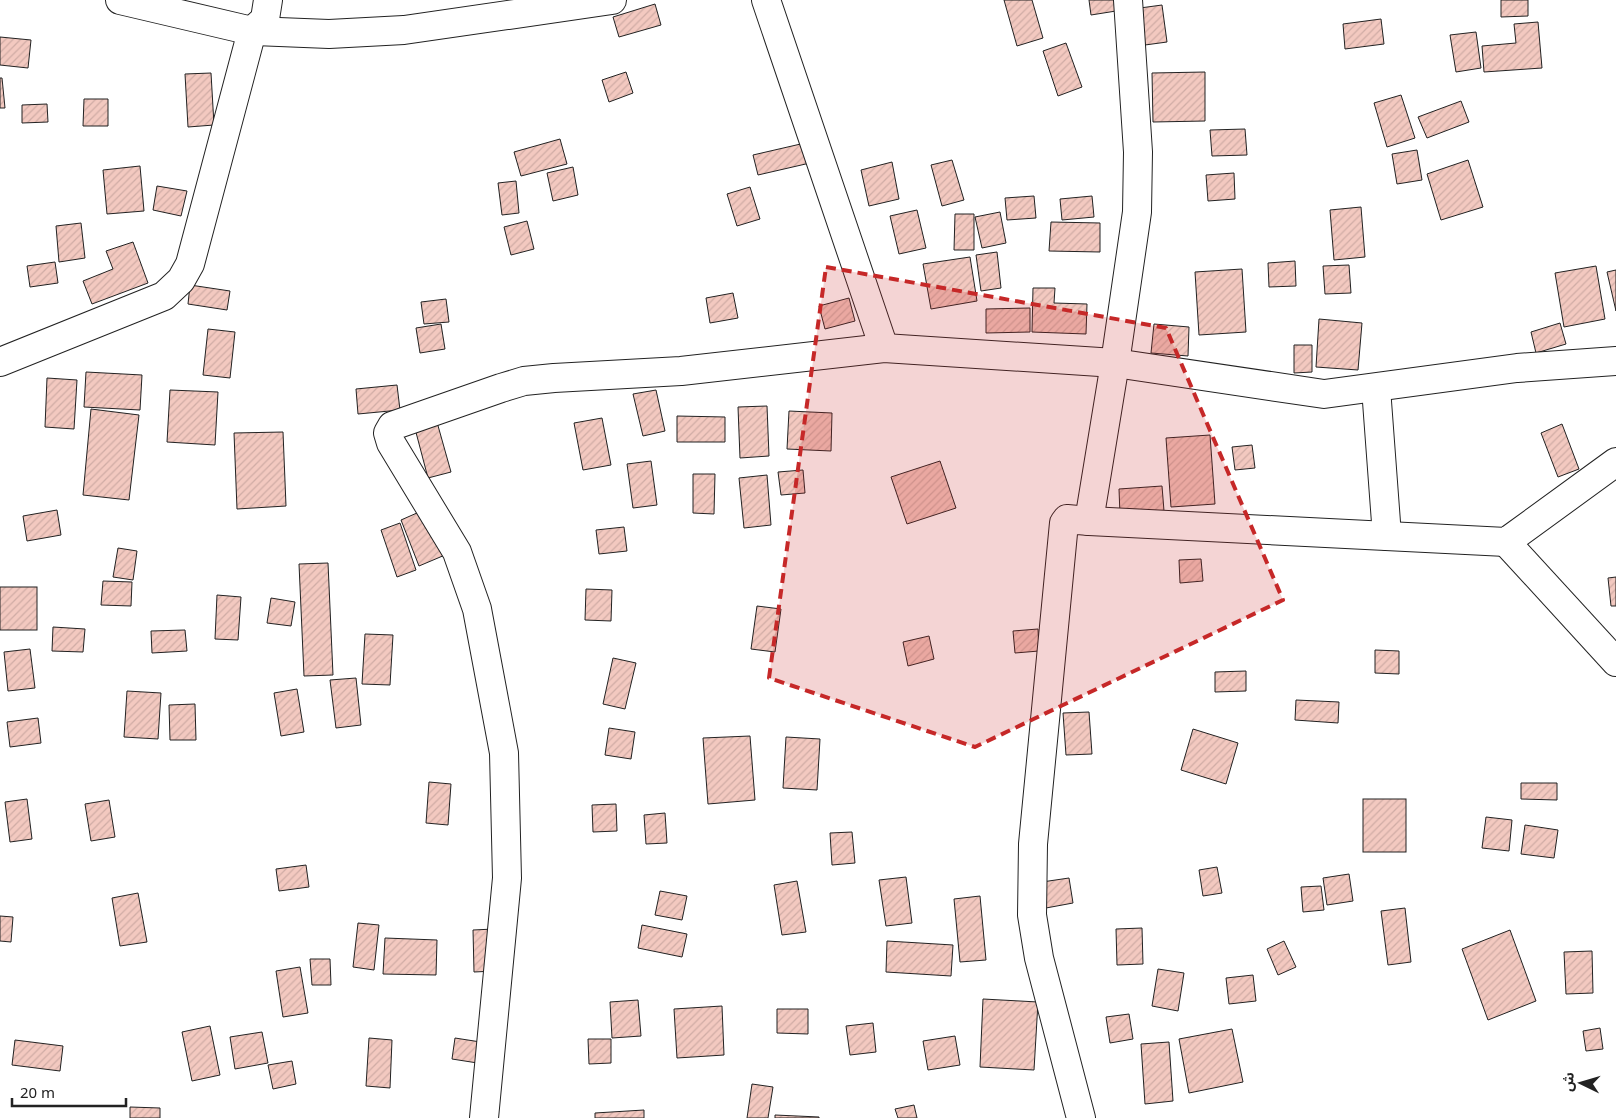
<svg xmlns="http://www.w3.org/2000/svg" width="1616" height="1118" viewBox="0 0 1616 1118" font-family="Georgia,'Noto Sans Arabic',serif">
<defs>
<pattern id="building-hatch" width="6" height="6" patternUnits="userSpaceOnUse" patternTransform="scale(1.25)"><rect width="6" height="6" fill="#f3c9c0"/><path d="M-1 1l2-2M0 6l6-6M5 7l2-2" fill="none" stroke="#d0aca5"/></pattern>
</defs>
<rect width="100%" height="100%" fill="#fff"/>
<g fill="url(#building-hatch)" stroke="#222">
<polygon points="1004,0 1032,0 1043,38 1017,46"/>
<polygon points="1089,0 1115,0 1116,11 1091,15"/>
<polygon points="1501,0 1528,0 1528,16 1501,17"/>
<polygon points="655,4 661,25 619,37 613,17"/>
<polygon points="1162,5 1167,42 1145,45 1140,8"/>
<polygon points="1381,19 1384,44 1345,49 1343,24"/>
<polygon points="1538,22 1542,68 1484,72 1482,46 1516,43 1514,24"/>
<polygon points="1476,32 1481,68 1456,72 1450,35"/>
<polygon points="0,37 31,40 28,68 0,65"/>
<polygon points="1066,43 1082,87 1058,96 1043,51"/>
<polygon points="626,72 633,93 609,102 602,80"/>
<polygon points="1205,72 1205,121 1153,122 1152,73"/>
<polygon points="211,73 214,125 188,127 185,74"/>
<polygon points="0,78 2,78 5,108 0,108"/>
<polygon points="1401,95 1415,138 1387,147 1374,103"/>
<polygon points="84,99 108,99 108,126 83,126"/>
<polygon points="1461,101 1469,122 1427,138 1418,117"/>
<polygon points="47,104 48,122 22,123 22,105"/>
<polygon points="1245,129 1247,155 1212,156 1210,130"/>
<polygon points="560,139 567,164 521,176 514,152"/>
<polygon points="805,143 810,163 758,175 753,155"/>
<polygon points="1417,150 1422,180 1397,184 1392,154"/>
<polygon points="952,160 964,200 942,206 931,165"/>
<polygon points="1468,160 1483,207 1441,220 1427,174"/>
<polygon points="892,162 899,199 869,206 861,170"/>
<polygon points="140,166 144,211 107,214 103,170"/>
<polygon points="573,167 578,195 553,201 547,173"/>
<polygon points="1234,173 1235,199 1208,201 1206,175"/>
<polygon points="516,181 519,213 502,215 498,183"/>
<polygon points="157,186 187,191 181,216 153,210"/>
<polygon points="750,187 760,219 737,226 727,194"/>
<polygon points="1034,196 1036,218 1007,220 1005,198"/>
<polygon points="1092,196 1094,217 1062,220 1060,199"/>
<polygon points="1361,207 1365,257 1334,260 1330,210"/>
<polygon points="917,210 926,248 899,254 890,216"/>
<polygon points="1000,212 1006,243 982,248 975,217"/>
<polygon points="955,214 974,214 974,250 954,250"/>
<polygon points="527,221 534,249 511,255 504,227"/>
<polygon points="1051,222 1100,223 1100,252 1049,251"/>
<polygon points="81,223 85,258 59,262 56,226"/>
<polygon points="133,242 148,283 92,304 83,281 113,269 106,251"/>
<polygon points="997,252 1001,288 981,291 976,255"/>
<polygon points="970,257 977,301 931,309 923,264"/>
<polygon points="1295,261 1296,286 1269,287 1268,263"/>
<polygon points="55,262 58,283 30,287 27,266"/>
<polygon points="1349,265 1351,293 1325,294 1323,266"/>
<polygon points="1596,266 1605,319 1564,327 1555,273"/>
<polygon points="1242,269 1246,332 1199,335 1195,272"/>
<polygon points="1616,270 1616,311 1607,272"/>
<polygon points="190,285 230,291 227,310 188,304"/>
<polygon points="1033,288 1055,288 1054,303 1087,304 1086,334 1032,332"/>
<polygon points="733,293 738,318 710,323 706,298"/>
<polygon points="849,298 855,321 825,329 819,306"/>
<polygon points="446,299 449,322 424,324 421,302"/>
<polygon points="1030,308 1030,332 986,333 986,309"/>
<polygon points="1319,319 1362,323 1358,370 1316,367"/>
<polygon points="1560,323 1566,344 1536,353 1531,332"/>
<polygon points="441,324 445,349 420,353 416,328"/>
<polygon points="1154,324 1189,327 1188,356 1151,353"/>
<polygon points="208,329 235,332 230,378 203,375"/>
<polygon points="1294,345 1312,345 1312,372 1294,373"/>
<polygon points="86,372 142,375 140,410 84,407"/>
<polygon points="47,378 77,380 74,429 45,427"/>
<polygon points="397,385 400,410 358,414 356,389"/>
<polygon points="170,390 218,392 215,445 167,442"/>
<polygon points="656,390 665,431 643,436 633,394"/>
<polygon points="767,406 769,456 740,458 738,407"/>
<polygon points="91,409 139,415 129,500 83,495"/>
<polygon points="789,411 832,413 831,451 787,449"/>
<polygon points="435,415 451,472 428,478 413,421"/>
<polygon points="677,416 725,417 725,442 677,442"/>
<polygon points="602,418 611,465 583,470 574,423"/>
<polygon points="1562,424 1579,469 1558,477 1541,433"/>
<polygon points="283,432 286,506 237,509 234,433"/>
<polygon points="1210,435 1215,504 1171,507 1166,438"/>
<polygon points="1252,445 1255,468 1235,470 1232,447"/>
<polygon points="651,461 657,505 633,508 627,464"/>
<polygon points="940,461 956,508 907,524 891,477"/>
<polygon points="803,470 805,493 781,495 778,472"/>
<polygon points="693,474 715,474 714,514 693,513"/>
<polygon points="767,475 771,525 744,528 739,478"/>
<polygon points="1162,486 1164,511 1120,515 1119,489"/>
<polygon points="426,509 445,555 419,566 401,520"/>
<polygon points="57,510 61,535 27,541 23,516"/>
<polygon points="400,523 416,570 397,577 381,530"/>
<polygon points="624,527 627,551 599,554 596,530"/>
<polygon points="118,548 137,551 133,580 113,577"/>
<polygon points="1201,559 1203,581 1180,583 1179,560"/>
<polygon points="328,563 333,675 304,676 299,564"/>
<polygon points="1616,577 1616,606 1611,606 1608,578"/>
<polygon points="103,581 132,582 131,606 101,605"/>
<rect x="0" y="587" width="37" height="43"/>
<polygon points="586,589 612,590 611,621 585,620"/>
<polygon points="217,595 241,597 238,640 215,639"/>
<polygon points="271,598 295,602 291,626 267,623"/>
<polygon points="757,606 781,609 775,652 751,649"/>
<polygon points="53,627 85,629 83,652 52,651"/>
<polygon points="1038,629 1039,651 1015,653 1013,631"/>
<polygon points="185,630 187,651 152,653 151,631"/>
<polygon points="365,634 393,635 390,685 362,684"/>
<polygon points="929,636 934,659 908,666 903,642"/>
<polygon points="30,649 35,688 8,691 4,652"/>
<polygon points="1375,650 1399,651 1399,674 1375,673"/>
<polygon points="613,658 636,663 625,709 603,704"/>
<polygon points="1246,671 1246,691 1215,692 1215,672"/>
<polygon points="356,678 361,725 336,728 330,680"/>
<polygon points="297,689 304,732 281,736 274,693"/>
<polygon points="127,691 161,693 158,739 124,737"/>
<polygon points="1296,700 1339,702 1338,723 1295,720"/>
<polygon points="195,704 196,740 170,740 169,705"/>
<polygon points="1089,712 1092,754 1066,755 1063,713"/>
<polygon points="38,718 41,743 10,747 7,722"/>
<polygon points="609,728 635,732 631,759 605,755"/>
<polygon points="1193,729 1238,743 1226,784 1181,770"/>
<polygon points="750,736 755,800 708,804 703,738"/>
<polygon points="786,737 820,739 817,790 783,788"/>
<polygon points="429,782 451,784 448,825 426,823"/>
<polygon points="1521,783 1557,783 1557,800 1521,799"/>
<polygon points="27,799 32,839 10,842 5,802"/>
<rect x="1363" y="799" width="43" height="53"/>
<polygon points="109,800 115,837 91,841 85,804"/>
<polygon points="616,804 617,831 593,832 592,805"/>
<polygon points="665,813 667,843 646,844 644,815"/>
<polygon points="1486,817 1512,820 1509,851 1482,848"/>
<polygon points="1525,825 1558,830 1554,858 1521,854"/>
<polygon points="852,832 855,863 832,865 830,833"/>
<polygon points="306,865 309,887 279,891 276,869"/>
<polygon points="1217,867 1222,893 1203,896 1199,870"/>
<polygon points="1349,874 1353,901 1327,905 1323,878"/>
<polygon points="906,877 912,923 886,926 879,880"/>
<polygon points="1069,878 1073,903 1046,908 1042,882"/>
<polygon points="797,881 806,932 782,935 774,885"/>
<polygon points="1321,886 1324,910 1303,912 1301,887"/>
<polygon points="660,891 687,896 682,920 655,915"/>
<polygon points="138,893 147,942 120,946 112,898"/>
<polygon points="980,896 986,960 960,962 954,899"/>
<polygon points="1405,908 1411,962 1388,965 1381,911"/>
<polygon points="0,916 13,917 11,942 0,941"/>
<polygon points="358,923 379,925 374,970 353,967"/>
<polygon points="642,925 687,934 682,957 638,948"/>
<polygon points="1142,928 1143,964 1117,965 1116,929"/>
<polygon points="494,929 495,971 474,972 473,930"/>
<polygon points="1510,930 1536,1001 1488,1020 1462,949"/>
<polygon points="385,938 437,940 436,975 383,974"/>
<polygon points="887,941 953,945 951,976 886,972"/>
<polygon points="1284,941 1296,967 1278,975 1267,949"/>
<polygon points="1592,951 1593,993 1566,994 1564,952"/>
<polygon points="310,959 330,959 331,985 312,985"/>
<polygon points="300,967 308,1013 283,1017 276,971"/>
<polygon points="1158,969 1184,973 1178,1011 1152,1006"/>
<polygon points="1253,975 1256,1001 1229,1004 1226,978"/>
<polygon points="983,999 1038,1002 1034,1070 980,1067"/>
<polygon points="638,1000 641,1036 612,1038 610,1002"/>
<polygon points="722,1006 724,1055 677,1058 674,1009"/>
<polygon points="777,1009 808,1009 808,1034 777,1033"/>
<polygon points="1129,1014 1133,1039 1110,1043 1106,1017"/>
<polygon points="873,1023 876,1052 850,1055 846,1026"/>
<polygon points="210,1026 220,1075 192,1081 182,1032"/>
<polygon points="1600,1028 1603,1049 1586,1051 1583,1031"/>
<polygon points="1232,1029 1243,1082 1189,1093 1179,1039"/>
<polygon points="262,1032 268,1063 235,1069 230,1037"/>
<polygon points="955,1036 960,1065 928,1070 923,1041"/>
<polygon points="369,1038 392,1040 390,1088 366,1086"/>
<polygon points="455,1038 487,1043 484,1064 452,1059"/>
<polygon points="588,1039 611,1039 611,1063 589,1064"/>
<polygon points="15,1040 63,1046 60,1071 12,1065"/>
<polygon points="1169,1042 1173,1101 1145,1104 1141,1044"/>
<polygon points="292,1061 296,1084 273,1089 268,1065"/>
<polygon points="752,1084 773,1087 768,1118 747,1118"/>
<polygon points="914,1105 917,1118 898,1118 895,1109"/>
<polygon points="130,1107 160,1108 160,1118 130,1118"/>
<polygon points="644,1110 644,1118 595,1118 595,1113"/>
<polygon points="775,1115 819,1117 819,1118 775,1118"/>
</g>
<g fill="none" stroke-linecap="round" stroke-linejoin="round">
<defs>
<g id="street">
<polyline points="120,0 252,31 329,34 404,30 612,0"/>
<polyline points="766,0 884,348"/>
<polyline points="0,362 164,296 181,280 190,264 252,31 265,19 268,0"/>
<polyline points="1376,388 1387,536"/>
<polyline points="1089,521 1115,363 1137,212 1138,152 1128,0"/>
<polyline points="1506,542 1616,662"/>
<polyline points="484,1118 507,878 504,753 477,609 457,552 391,443 388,433 392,426 501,388 524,381 554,378 681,371 884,348 1115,363 1324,394 1517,368 1616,361"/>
<polyline points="1081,1118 1039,958 1032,915 1033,844 1064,523 1067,519 1089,521 1506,542 1616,462"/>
</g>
</defs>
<use href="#street" stroke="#222" stroke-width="30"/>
<use href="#street" stroke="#fff" stroke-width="28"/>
</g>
<path fill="#c62828" fill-opacity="0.2" stroke="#c62828" stroke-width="4" stroke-dasharray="10 6" stroke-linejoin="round" d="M826 267 1166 328 1283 600 975 747 769 678Z"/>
<g transform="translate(1581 1083) rotate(275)" stroke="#ffffff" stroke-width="4" paint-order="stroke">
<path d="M0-4L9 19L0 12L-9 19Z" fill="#222222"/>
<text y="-8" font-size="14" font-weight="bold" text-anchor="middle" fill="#222222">ش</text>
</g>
<path d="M12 1098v8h114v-8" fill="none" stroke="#222222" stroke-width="2.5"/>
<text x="20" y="1098" font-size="15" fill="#222222" stroke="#ffffff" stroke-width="4" paint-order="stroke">20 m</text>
</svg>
